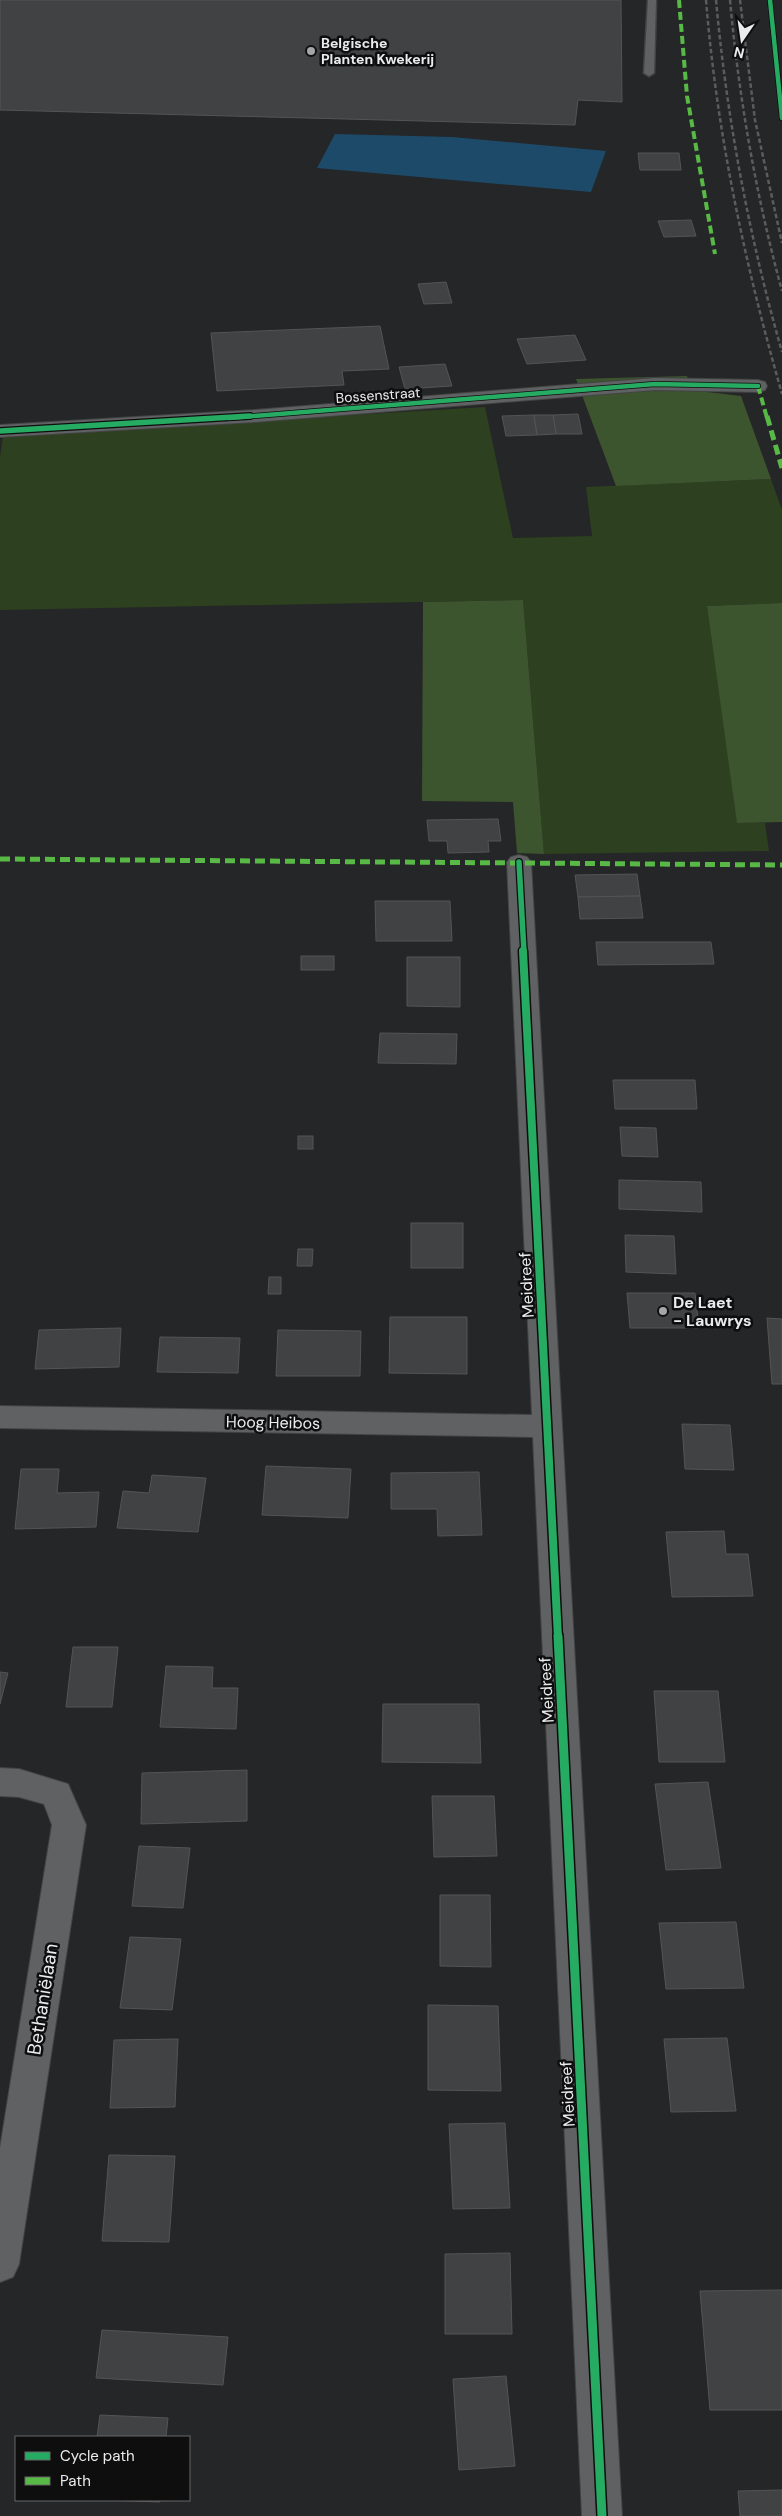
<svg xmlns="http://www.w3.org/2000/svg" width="782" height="2516" viewBox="0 0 782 2516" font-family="'DM Sans',sans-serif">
<rect width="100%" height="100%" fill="#252627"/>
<polygon fill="#2d401f" points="485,407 513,538 592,536 586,487 771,479 782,510 782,603 707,606 738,823 765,823 769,851 544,854 523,600 0,610 0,457 3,436"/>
<g fill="#3d552e">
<polygon points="687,376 691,390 741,396 771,479 616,486 576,379"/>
<polygon points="523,600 544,854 517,853 513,802 422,801 423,602"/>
<polygon points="782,603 782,822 737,823 707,606"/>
</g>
<polygon fill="#1d4a69" points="335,134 452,137 606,151 591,192 317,168"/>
<g fill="#414243" stroke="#545455">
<polygon points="0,0 621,0 622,102 578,100 575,125 0,110"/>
<polygon points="638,153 679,153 681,170 640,170"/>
<polygon points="691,220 696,236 664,237 658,221"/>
<polygon points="446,282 452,303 424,304 418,284"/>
<polygon points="380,326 389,369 342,371 344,385 217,391 211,333"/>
<polygon points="575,335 586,360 527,364 517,339"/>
<polygon points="445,364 452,386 405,389 399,367"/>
<polygon points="578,414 582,434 556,434 553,415"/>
<polygon points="534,415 537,435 506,436 502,416"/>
<polygon points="534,415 553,415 556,434 537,435"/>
<polygon points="498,819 501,841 488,841 489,852 448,853 447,841 429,841 427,820"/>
<polygon points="637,874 640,896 578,897 575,875"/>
<polygon points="640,896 643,918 580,919 578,897"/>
<polygon points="375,901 450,901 452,941 376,941"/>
<polygon points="596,942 711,942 714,964 598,965"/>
<rect x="301" y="956" width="33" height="14"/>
<polygon points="407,957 460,957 460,1007 407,1006"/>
<polygon points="380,1033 457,1034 456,1064 378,1063"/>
<polygon points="613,1080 695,1080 697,1109 615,1109"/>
<polygon points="620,1127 656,1128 658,1157 622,1156"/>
<rect x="298" y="1136" width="15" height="13"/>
<polygon points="619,1180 701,1182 702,1212 619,1209"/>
<rect x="411" y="1223" width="52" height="45"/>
<polygon points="625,1235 674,1236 676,1274 626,1272"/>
<polygon points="298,1249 313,1249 312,1266 297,1266"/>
<polygon points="269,1277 281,1277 281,1294 268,1294"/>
<polygon points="627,1293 695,1293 699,1328 630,1328"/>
<polygon points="390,1317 467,1317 467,1374 389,1373"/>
<polygon points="767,1318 782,1319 782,1384 772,1384"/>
<polygon points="121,1328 119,1367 35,1369 39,1330"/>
<polygon points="278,1330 361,1331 360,1376 276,1376"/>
<polygon points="160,1337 240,1338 238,1373 157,1372"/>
<polygon points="682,1424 730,1425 734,1470 685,1469"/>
<polygon points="266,1466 351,1469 348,1518 262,1515"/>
<polygon points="21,1469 59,1469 57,1493 99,1492 96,1527 15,1529"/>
<polygon points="479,1472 482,1535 438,1536 437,1509 391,1509 391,1473"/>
<polygon points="152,1475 206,1478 198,1532 117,1528 123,1491 149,1493"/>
<polygon points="724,1531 726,1554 748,1554 753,1596 672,1597 666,1532"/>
<polygon points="73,1647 118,1647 112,1707 66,1707"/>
<polygon points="166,1666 213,1667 212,1688 238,1688 236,1729 160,1727"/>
<polygon points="0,1672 8,1673 0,1704"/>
<polygon points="654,1691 718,1691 725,1762 659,1762"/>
<polygon points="383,1704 479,1704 481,1763 382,1762"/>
<polygon points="247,1770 247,1821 141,1824 142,1773"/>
<polygon points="708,1782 721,1868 666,1870 655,1784"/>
<polygon points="432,1796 494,1796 497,1856 434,1857"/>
<polygon points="139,1846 190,1848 183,1908 132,1906"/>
<polygon points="440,1895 490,1895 491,1967 440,1966"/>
<polygon points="736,1922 744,1988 666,1989 659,1923"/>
<polygon points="130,1937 181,1939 172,2010 120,2008"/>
<polygon points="428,2005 498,2006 501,2091 428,2090"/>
<polygon points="727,2038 736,2111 671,2112 664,2039"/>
<polygon points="178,2039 175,2107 110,2108 114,2040"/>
<polygon points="505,2123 510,2208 453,2209 449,2124"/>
<polygon points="109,2155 175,2156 169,2242 102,2241"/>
<polygon points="510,2253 512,2334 445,2334 445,2254"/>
<polygon points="782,2290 782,2410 710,2410 700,2291"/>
<polygon points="102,2330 228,2337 223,2385 96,2378"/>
<polygon points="506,2376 515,2466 459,2470 453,2379"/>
<polygon points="100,2415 168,2418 166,2437 97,2437"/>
<polygon points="782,2490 782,2516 740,2516 738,2491"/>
<polygon points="106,2500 160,2500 160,2502"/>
</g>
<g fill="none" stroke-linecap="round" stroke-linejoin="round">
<defs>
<polygon id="lane" points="648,0 656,0 654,73 649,76 644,73"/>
<g id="street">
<polygon points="655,378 758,380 765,382 767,386 765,390 758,392 655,390 255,422 0,437 0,425 255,410"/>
<polygon points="519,855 527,857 531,862 622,2516 582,2516 533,1437 0,1428 0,1406 532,1415 507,862 511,857"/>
<polygon points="0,1768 19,1769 68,1784 86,1825 19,2264 13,2277 0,2282 0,2148 52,1825 44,1804 19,1797 0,1796"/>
</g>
</defs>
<use href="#lane" stroke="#424344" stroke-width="3"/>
<use href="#street" stroke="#424344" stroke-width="2"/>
<use href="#lane" fill="#606162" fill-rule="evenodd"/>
<use href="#street" fill="#606162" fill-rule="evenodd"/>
<g stroke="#5b5c5d" stroke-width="2.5" stroke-dasharray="4.5 2.5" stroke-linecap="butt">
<path d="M706 0C717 135 745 264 782 394"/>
<path d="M716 0C727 120 749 236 782 352"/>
<path d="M730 0C739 99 756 195 782 291"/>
<polyline points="740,0 755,120 782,243"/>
</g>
<g stroke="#58b947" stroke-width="4" stroke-dasharray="8 4" stroke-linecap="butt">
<polyline points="679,0 687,96 715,254"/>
<polyline points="758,386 767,418"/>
</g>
<g stroke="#58b947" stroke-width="5" stroke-dasharray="10 5" stroke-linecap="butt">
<polyline points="767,416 782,468"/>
<polyline points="0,859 782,865"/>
</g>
<defs>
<g id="cycleway-far3">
<polyline points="770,0 782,118"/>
<polyline points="229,418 655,384 758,386"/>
</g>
<g id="cycleway-far2">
<polyline points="0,431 250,416"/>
<polyline points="519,862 524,952"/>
</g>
<polyline id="cycleway-far1" points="523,951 558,1638"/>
<polyline id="cycleway" points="558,1636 602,2516"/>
</defs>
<use href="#cycleway-far3" stroke="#0e0e0f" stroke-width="6"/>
<use href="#cycleway-far2" stroke="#0e0e0f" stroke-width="8"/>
<use href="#cycleway-far1" stroke="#0e0e0f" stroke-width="11"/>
<use href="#cycleway" stroke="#0e0e0f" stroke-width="12"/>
<use href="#cycleway-far3" stroke="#26ab63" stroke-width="4.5"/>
<use href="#cycleway-far2" stroke="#26ab63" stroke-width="5.5"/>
<use href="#cycleway-far1" stroke="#26ab63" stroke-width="8"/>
<use href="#cycleway" stroke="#26ab63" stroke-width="9"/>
</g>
<g fill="#a5a6a8" stroke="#0e0e0f" stroke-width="2">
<circle cx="311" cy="51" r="5"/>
<circle cx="663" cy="1311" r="5"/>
</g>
<g text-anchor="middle" stroke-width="5" stroke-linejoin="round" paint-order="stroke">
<g font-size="14" font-weight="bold" fill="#eaebed" stroke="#0e0e0f" text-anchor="start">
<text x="321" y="48">Belgische<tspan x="321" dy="16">Planten Kwekerij</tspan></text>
</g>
<g font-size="14" fill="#eaebed" stroke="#0e0e0f">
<text transform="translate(378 395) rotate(-4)" y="5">Bossenstraat</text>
</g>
<g font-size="16" fill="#eaebed" stroke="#0e0e0f">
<text transform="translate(526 1285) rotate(-93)" y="6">Meidreef</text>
<text transform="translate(273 1422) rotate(1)" y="6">Hoog Heibos</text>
<text transform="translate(546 1690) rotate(-93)" y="6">Meidreef</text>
<text transform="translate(567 2094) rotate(-93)" y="6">Meidreef</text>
</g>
<g font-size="16" font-weight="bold" fill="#eaebed" stroke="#0e0e0f" text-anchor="start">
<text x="673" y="1308">De Laet<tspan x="673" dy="18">- Lauwrys</tspan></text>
</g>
<g font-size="19" fill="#eaebed" stroke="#0e0e0f">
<text transform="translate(42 1999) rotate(-81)" y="7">Bethaniëlaan</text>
</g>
</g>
<rect x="15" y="2436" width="175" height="65" fill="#0e0e0f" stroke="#666668"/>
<rect x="25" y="2452" width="25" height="8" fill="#26ab63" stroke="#666668"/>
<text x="60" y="2461" font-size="15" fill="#eaebed">Cycle path</text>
<rect x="25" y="2477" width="25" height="8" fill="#58b947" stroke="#666668"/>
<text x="60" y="2486" font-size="15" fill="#eaebed">Path</text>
<g transform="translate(742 40) rotate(193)" stroke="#0e0e0f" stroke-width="4" paint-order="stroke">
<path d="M0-4L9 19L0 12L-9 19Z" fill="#eaebed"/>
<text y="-8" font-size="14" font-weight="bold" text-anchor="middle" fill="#eaebed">N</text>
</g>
</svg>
